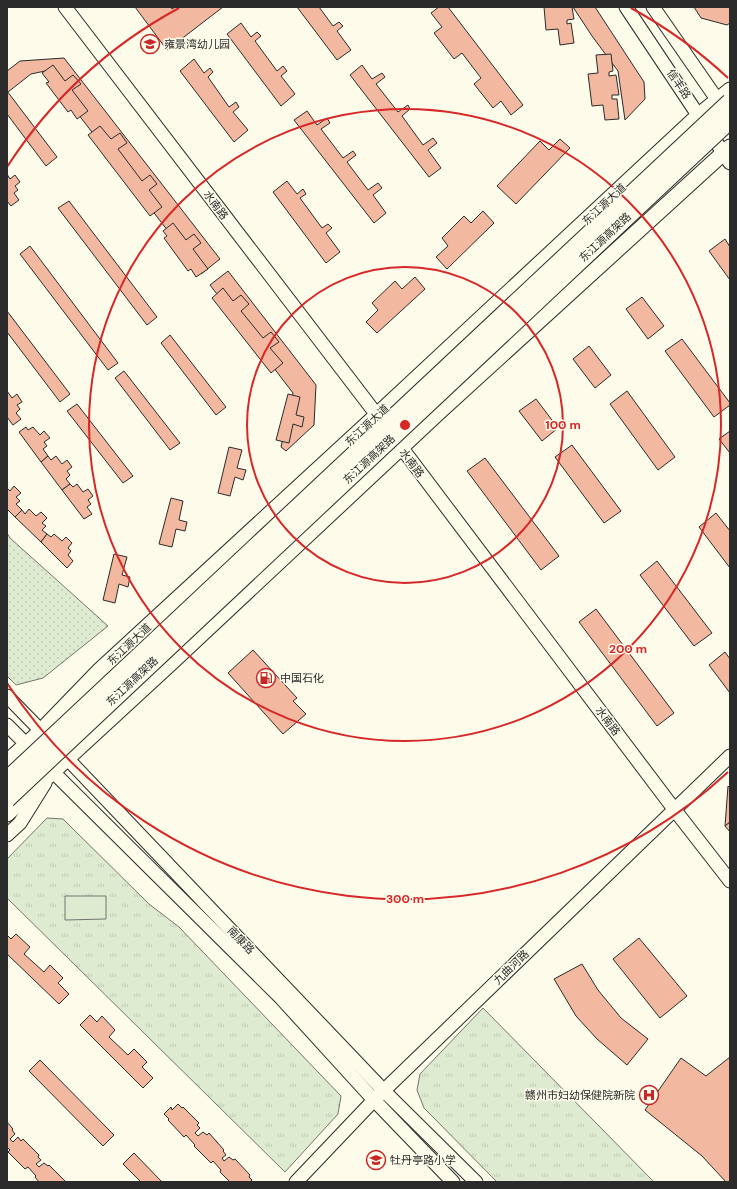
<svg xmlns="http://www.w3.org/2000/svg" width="737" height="1189" viewBox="0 0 737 1189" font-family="'DM Sans','Noto Sans SC',sans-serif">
<defs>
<pattern id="grass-dots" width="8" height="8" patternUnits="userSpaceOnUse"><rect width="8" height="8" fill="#deebd1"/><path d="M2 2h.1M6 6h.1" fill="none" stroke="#bfcab4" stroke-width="1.8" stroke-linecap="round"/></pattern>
<pattern id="park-tufts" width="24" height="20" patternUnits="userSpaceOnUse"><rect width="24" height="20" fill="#deebd1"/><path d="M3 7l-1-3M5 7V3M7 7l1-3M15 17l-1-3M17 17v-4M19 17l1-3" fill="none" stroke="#bfcab4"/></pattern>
</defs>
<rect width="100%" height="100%" fill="#fdfbea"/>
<polygon fill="url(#grass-dots)" stroke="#74746e" points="7,533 10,538 108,626 43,678 16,685 7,676"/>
<g fill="url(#park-tufts)" stroke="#74746e">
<polygon points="47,818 63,819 149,904 179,927 341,1096 338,1114 285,1172 7,898 7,859"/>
<polygon points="483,1008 654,1182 497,1182 424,1108 417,1090 420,1074"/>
</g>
<polygon fill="#deebd1" stroke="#74746e" points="65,896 106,896 106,919 65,920"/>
<g fill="#f2b8a0" stroke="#2b2b2b">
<polygon points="135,7 171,7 172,9 175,7 223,7 167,50"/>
<polygon points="297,7 319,7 333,26 339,22 343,26 337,31 351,50 337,60"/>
<polygon points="439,7 448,7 523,105 511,115 501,101 493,108 474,84 481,78 462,53 454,59 434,33 442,27 431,13"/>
<polygon points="544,7 572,7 574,19 567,20 567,24 571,23 574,43 560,45 558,29 546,30"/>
<polygon points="573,7 595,7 644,82 645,99 625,120 618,71 592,36"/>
<polygon points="694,7 730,7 730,23 727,25 701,18"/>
<polygon points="241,23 251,37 257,32 261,36 255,41 277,71 283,66 287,71 281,76 295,94 281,106 227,34"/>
<polygon points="611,54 613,71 609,72 609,76 616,75 619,95 612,95 612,99 617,99 619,119 605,120 603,105 592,106 588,74 598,73 596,55"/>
<polygon points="64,58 220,259 201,274 45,71 31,74 8,92 7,91 7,71 20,61"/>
<polygon points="194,59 204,73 210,68 213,72 208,77 229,107 236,102 239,107 233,112 248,130 234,142 180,71"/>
<polygon points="53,65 65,81 73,75 81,84 72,90 88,111 77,119 71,110 68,112 46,83 49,82 42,73"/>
<polygon points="362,65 372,79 382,73 385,77 376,84 398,112 408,105 410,109 402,116 423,145 433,138 437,143 428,150 441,168 429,177 350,75"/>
<polygon points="7,91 57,157 46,166 7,114"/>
<polygon points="307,111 317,125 327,118 330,123 321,129 343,158 353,151 356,155 347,162 368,190 378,183 382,188 373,195 386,213 374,223 294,120"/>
<polygon points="100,126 111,139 120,133 127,143 118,149 142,181 150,175 157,184 149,190 162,207 150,216 88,135"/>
<polygon points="560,139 570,148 516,204 497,186 540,141 549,150"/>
<polygon points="7,174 10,179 15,175 20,182 15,186 18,190 14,193 19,200 11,206 7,201"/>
<polygon points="287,181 297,194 303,189 306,194 300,198 322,228 328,224 332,228 326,233 340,252 326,263 273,192"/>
<polygon points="69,201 157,317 147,325 58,208"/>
<polygon points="483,211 494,223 447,269 436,257 448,246 442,238 464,216 471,223"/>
<polygon points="173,223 186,240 194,234 201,243 193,249 208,269 196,277 191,269 188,271 164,238 167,236 163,231"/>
<polygon points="725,239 730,247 730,280 709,251"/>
<polygon points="30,246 118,363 108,370 20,254"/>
<polygon points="228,271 316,385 314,425 286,451 281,447 293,393 210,285"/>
<polygon points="415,277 425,289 377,333 366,322 378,310 372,303 395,281 402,289"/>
<polygon points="223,288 233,301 241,295 249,304 241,311 263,338 271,332 279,342 270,348 283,363 271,373 212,298"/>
<polygon points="642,297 664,326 648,339 626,309"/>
<polygon points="7,311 70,394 60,402 7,332"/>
<polygon points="170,335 226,407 216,415 161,343"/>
<polygon points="682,339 730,403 730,405 714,417 665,351"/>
<polygon points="589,346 611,375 595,388 573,359"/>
<polygon points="124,371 180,443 170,450 115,378"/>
<polygon points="7,391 12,398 17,394 22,402 17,405 20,409 16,413 21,419 13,425 7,417"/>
<polygon points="627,391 675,457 658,470 610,404"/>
<polygon points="288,394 300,397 296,415 304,417 302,427 293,424 289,443 276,440"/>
<polygon points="536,399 558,428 542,441 519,411"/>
<polygon points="77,404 133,476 123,483 67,411"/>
<polygon points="26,427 28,430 33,427 40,435 44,431 50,438 44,442 47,446 43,449 48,456 41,462 19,432"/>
<polygon points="730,431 730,453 719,439"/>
<polygon points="572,445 621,511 604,523 555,457"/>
<polygon points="229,447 242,450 237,468 246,470 243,480 235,477 230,496 218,493"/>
<polygon points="48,456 51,460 56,456 62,464 67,460 72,467 67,471 70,475 66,479 70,484 62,490 41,462"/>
<polygon points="485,458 559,556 541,570 467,471"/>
<polygon points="70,484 73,487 77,484 83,492 88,489 93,496 88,500 91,504 87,507 92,514 84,519 62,490"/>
<polygon points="14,486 21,493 16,497 20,501 16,504 22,510 15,517 7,509 7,488 10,491"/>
<polygon points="171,498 183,501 179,520 187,522 185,531 176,529 172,547 159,544"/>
<polygon points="29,509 36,516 41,512 47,518 42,523 46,526 42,530 47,534 41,542 15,517 22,510 25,514"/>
<polygon points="716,513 730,531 730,568 699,527"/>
<polygon points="47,534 51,537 54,534 62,541 66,537 72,543 68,548 71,551 68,555 73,561 67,568 41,542"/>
<polygon points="114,554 127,557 122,575 130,577 128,587 119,584 115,603 103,600"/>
<polygon points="657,561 712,633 694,646 640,575"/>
<polygon points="596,609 674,713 657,726 579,622"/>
<polygon points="253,650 297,698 293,701 306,714 283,734 228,673"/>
<polygon points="725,652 730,659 730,693 709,665"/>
<polygon points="728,786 730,788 730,822 725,826"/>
<polygon points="730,822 730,832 725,826"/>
<polygon points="16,934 30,947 24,954 44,972 50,965 63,978 58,983 69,994 59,1004 7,954 7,935 11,939"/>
<polygon points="639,938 687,996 660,1018 613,959"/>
<polygon points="582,964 598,990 621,1018 648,1039 627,1065 597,1039 576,1016 554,979"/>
<polygon points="90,1015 97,1022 102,1016 115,1030 109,1037 128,1055 134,1049 147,1062 142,1067 153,1078 143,1088 80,1025"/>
<polygon points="730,1057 730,1182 726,1182 702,1156 645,1110 681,1058 706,1076"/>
<polygon points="40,1060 114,1135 103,1146 29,1071"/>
<polygon points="178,1104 182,1108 183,1107 199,1123 197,1125 200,1128 195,1133 198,1136 203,1132 207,1135 209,1133 224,1150 223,1151 226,1155 222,1158 224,1161 229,1157 233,1160 235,1159 250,1175 249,1177 252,1180 250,1182 230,1182 220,1172 221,1170 213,1161 211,1163 194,1146 195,1145 186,1135 184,1137 168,1120 169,1119 164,1114 171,1107 172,1110"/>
<polygon points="7,1122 13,1129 12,1130 15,1134 10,1139 13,1142 18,1137 21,1141 23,1139 39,1155 38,1157 41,1160 36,1164 39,1167 44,1163 48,1166 49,1165 65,1181 64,1182 39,1182 35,1177 36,1176 28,1167 25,1169 8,1152 10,1150 7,1147"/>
<polygon points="134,1153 162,1182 141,1182 123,1164"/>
</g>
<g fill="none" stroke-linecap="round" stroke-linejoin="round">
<defs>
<g id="secondary">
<polyline points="65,7 383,423"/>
<polyline points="626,7 730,163"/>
<polyline points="653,7 723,108"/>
<polyline points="395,439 674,809 730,881"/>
<polyline points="7,696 47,737"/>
<polyline points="7,725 33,751"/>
<polyline points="61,752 384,1091 476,1182"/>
<polyline points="46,765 281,998 374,1100 453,1182"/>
<polyline points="7,835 20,823 45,783"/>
<polyline points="296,1182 374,1100 730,756"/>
</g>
<g id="primary">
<polyline points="7,762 41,731 100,670 377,415 699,115 730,90"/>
<polyline points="7,814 172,662 439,412 730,147"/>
</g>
</defs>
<use href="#secondary" stroke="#2b2b2b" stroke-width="15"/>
<use href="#primary" stroke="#2b2b2b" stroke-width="17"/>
<use href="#secondary" stroke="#fdfbea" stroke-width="13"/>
<use href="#primary" stroke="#fdfbea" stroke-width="15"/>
<defs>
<g id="highway-bridge">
<polyline points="7,780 730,102"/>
<polyline points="7,799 730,120"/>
</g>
</defs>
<use href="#highway-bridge" stroke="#2b2b2b" stroke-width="19" stroke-linecap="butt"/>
<use href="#highway-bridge" stroke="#fdfbea" stroke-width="17"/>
</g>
<g fill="none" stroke="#d62828" stroke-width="2">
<circle cx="405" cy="425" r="158"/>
<circle cx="405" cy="425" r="316"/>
<path d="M728 772A474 474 0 0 1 7 683M7 167A474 474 0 0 1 179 8M631 8A474 474 0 0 1 728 78"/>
</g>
<defs>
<symbol id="school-ring" viewBox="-11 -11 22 22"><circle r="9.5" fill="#fdfbea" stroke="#c62828" stroke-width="1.5"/><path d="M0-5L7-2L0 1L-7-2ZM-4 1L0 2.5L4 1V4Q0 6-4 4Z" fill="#c62828"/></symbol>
<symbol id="fuel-ring" viewBox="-11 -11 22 22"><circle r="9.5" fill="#fdfbea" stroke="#c62828" stroke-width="1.5"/><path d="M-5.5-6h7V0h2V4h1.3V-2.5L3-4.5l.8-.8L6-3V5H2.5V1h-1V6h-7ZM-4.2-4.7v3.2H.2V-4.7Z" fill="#c62828"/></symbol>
<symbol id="hospital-ring" viewBox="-11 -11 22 22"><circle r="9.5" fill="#fdfbea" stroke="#c62828" stroke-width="1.5"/><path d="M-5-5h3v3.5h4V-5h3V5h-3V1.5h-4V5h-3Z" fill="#c62828"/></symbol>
</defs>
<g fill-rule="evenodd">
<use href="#school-ring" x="139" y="33" width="22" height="22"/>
<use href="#fuel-ring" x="255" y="667" width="22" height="22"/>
<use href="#hospital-ring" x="638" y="1084" width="22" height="22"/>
<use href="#school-ring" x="365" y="1149" width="22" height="22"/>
</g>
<g text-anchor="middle" stroke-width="3" stroke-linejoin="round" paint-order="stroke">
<g font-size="11" fill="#2b2b2b" stroke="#fdfbea" text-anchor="start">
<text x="164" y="48">雍景湾幼儿园</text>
<text x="280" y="682">中国石化</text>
<text x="635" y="1099" text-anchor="end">赣州市妇幼保健院新院</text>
<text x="390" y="1164">牡丹亭路小学</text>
</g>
<g font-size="11" fill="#2b2b2b" stroke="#fdfbea">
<text transform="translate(679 84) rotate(56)" y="4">信丰路</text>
<text transform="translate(604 204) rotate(-43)" y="4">东江源大道</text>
<text transform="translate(216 205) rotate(53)" y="4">水南路</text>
<text transform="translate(605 237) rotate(-43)" y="4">东江源高架路</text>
<text transform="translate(367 425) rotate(-43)" y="4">东江源大道</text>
<text transform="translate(369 459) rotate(-43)" y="4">东江源高架路</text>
<text transform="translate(412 463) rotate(53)" y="4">水南路</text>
<text transform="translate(129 644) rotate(-43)" y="4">东江源大道</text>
<text transform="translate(132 681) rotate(-43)" y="4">东江源高架路</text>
<text transform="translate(608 721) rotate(53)" y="4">水南路</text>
<text transform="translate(241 940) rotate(46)" y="4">南康路</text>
<text transform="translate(511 967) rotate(-44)" y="4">九曲河路</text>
</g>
</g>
<circle cx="405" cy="425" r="6" fill="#d62828" stroke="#fdfbea" stroke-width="2"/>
<g font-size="12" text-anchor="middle" font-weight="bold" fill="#d62828" stroke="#fdfbea" stroke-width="3" stroke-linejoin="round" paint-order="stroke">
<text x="563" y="429">100 m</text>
<text x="628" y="653">200 m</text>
<text x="405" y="903">300 m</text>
</g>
<rect width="737" height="1189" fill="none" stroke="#2b2b2b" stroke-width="16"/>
</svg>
